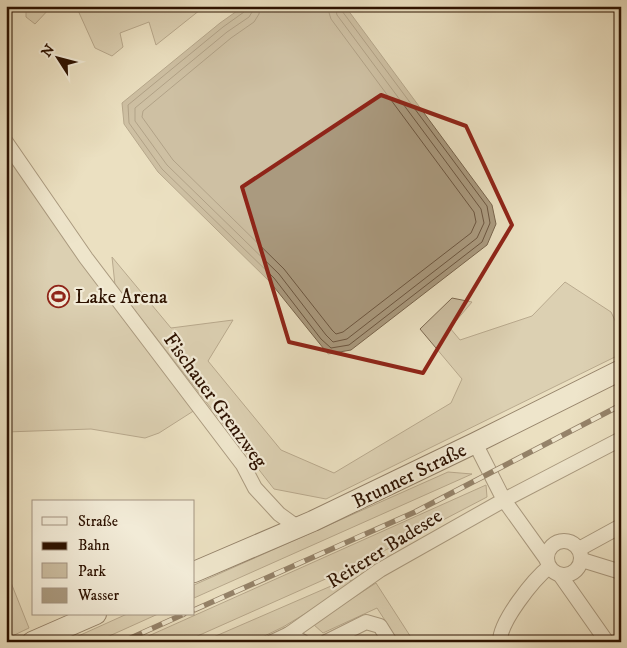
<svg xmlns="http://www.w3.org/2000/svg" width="627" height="648" viewBox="0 0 627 648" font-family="'IM FELL DW Pica',serif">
<rect width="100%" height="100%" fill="#ebe0c1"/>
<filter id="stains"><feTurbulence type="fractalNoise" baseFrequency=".004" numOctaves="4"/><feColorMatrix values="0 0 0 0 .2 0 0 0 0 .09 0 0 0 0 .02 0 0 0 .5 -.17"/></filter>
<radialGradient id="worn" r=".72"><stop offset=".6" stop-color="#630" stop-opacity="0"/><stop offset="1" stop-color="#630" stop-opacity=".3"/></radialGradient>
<g fill="#cbbda0" stroke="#7c6850">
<polygon points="26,6 52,6 35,24 26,17"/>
<polygon points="76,6 205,6 156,45 149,22 120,33 123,47 112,56 95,48"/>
<polygon points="6,153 195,410 159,433 145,438 91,429 6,432"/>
<polygon points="112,257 171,328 233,320 208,361 281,450 334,473 451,403 462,379 420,329 452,298 472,302 450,328 460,340 532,316 565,282 611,312 621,333 621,354 326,499 274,489 115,285"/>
<polygon points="448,472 472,474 194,598 194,585"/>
<polygon points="486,485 487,497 357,565 184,642 135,642"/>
<polygon points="6,570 29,628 6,639"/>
<polygon points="364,578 283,627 252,642 202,642 338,583"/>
<polygon points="376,583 414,642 399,642 377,608 323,633 313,624"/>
<polygon points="127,614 158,614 96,642 65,642"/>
</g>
<polygon fill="#aa9a7f" stroke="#78644c" points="244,6 345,6 492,205 496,224 487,245 351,350 328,354 270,282 158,172 124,124 122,103 220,23"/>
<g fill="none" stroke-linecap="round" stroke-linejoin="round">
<g stroke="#6c5640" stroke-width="1">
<polyline points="246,6 244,12 223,27 128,105 129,123 162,169 274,278 321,339 331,348 349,345 482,242 490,223 487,206 342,11 341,6"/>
<polyline points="253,6 252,12 249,17 227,32 135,108 135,121 167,165 279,274 326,335 333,342 347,339 477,238 484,223 481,209 337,15 335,6"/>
<polyline points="260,6 259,14 254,22 231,38 143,111 142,117 173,160 284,269 332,330 336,334 343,332 471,233 476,222 474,212 331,19 327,6"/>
</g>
<defs>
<g id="street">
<polyline points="6,142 86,258 243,465 255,488 279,514 297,527"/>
<polyline points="475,443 504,500 547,560"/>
<circle cx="564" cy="558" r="17"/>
<polyline points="579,549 621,526"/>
<polyline points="582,560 621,572"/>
<polyline points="560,575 607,642"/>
<polyline points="289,634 303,642"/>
<polyline points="272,642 289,634 380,570 504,500 621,439"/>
<polyline points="326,642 366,622 380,626 390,642"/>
<path d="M500 642C499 622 534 579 549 567"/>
</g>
<g id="secondary">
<polyline points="194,572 313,521 475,443 621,370"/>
<polyline points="32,642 96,614"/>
</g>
</defs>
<use href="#street" stroke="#5c4630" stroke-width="16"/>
<use href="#secondary" stroke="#2d1200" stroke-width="22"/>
<use href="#street" stroke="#f2ebd7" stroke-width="14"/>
<use href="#secondary" stroke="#f2ebd7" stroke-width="20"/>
<defs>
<g id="rail">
<polyline points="194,610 415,512 621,405"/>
<polyline points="122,642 184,614"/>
</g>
</defs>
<use href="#rail" stroke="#2d1200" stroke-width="5.5"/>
<use href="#rail" stroke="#f2ebd7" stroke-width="4" stroke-dasharray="11" stroke-linecap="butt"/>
</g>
<path d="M0 0H627V648H0ZM381 95 466 126 512 225 423 373 289 342 242 187Z" fill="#ebe0c1" fill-opacity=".55" fill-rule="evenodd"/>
<path fill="none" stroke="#8f2418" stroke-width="4" stroke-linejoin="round" d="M381 95 466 126 512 225 423 373 289 342 242 187Z"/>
<defs>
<symbol id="stadium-ring" viewBox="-11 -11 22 22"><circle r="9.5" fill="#f2ebd7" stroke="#8f2418" stroke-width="1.5"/><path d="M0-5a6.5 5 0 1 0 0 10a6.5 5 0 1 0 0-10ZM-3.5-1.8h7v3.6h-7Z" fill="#8f2418"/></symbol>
</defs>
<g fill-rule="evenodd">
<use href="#stadium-ring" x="46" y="284" width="25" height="25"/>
</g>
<g text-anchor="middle" stroke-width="4.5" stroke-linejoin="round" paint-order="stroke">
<g font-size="20" fill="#2d1200" stroke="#f2ebd7" text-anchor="start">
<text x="75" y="303">Lake Arena</text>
</g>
<g font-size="20" fill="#2d1200" stroke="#f2ebd7">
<text transform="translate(216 400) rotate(54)" y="7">Fischauer Grenzweg</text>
<text transform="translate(409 475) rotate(-26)" y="7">Brunner Straße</text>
<text transform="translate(384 548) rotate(-32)" y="7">Reiterer Badesee</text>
</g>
</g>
<rect width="627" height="648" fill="none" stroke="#ebe0c1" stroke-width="25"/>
<rect x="8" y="8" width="612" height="633" fill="none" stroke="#2d1200" stroke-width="2.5"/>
<rect x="12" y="12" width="602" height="623" fill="none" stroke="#2d1200"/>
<rect x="32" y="500" width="162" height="115" fill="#f2ebd7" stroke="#a39481"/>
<rect x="42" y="517" width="25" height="8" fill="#f2ebd7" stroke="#a39481"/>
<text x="78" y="526" font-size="15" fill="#2d1200">Straße</text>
<rect x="42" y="542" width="25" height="8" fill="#2d1200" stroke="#a39481"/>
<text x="78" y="550" font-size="15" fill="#2d1200">Bahn</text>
<rect x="42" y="563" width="25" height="15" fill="#cbbda0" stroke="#a39481"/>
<text x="78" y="576" font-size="15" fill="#2d1200">Park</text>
<rect x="42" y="588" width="25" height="15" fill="#aa9a7f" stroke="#a39481"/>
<text x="78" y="600" font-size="15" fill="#2d1200">Wasser</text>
<g transform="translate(58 58) rotate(306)" stroke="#f2ebd7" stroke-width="4" paint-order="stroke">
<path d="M0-4L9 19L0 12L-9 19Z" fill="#2d1200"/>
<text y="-8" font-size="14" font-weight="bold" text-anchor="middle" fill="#2d1200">N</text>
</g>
<rect width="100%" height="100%" filter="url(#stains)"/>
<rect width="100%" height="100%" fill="url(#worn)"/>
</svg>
